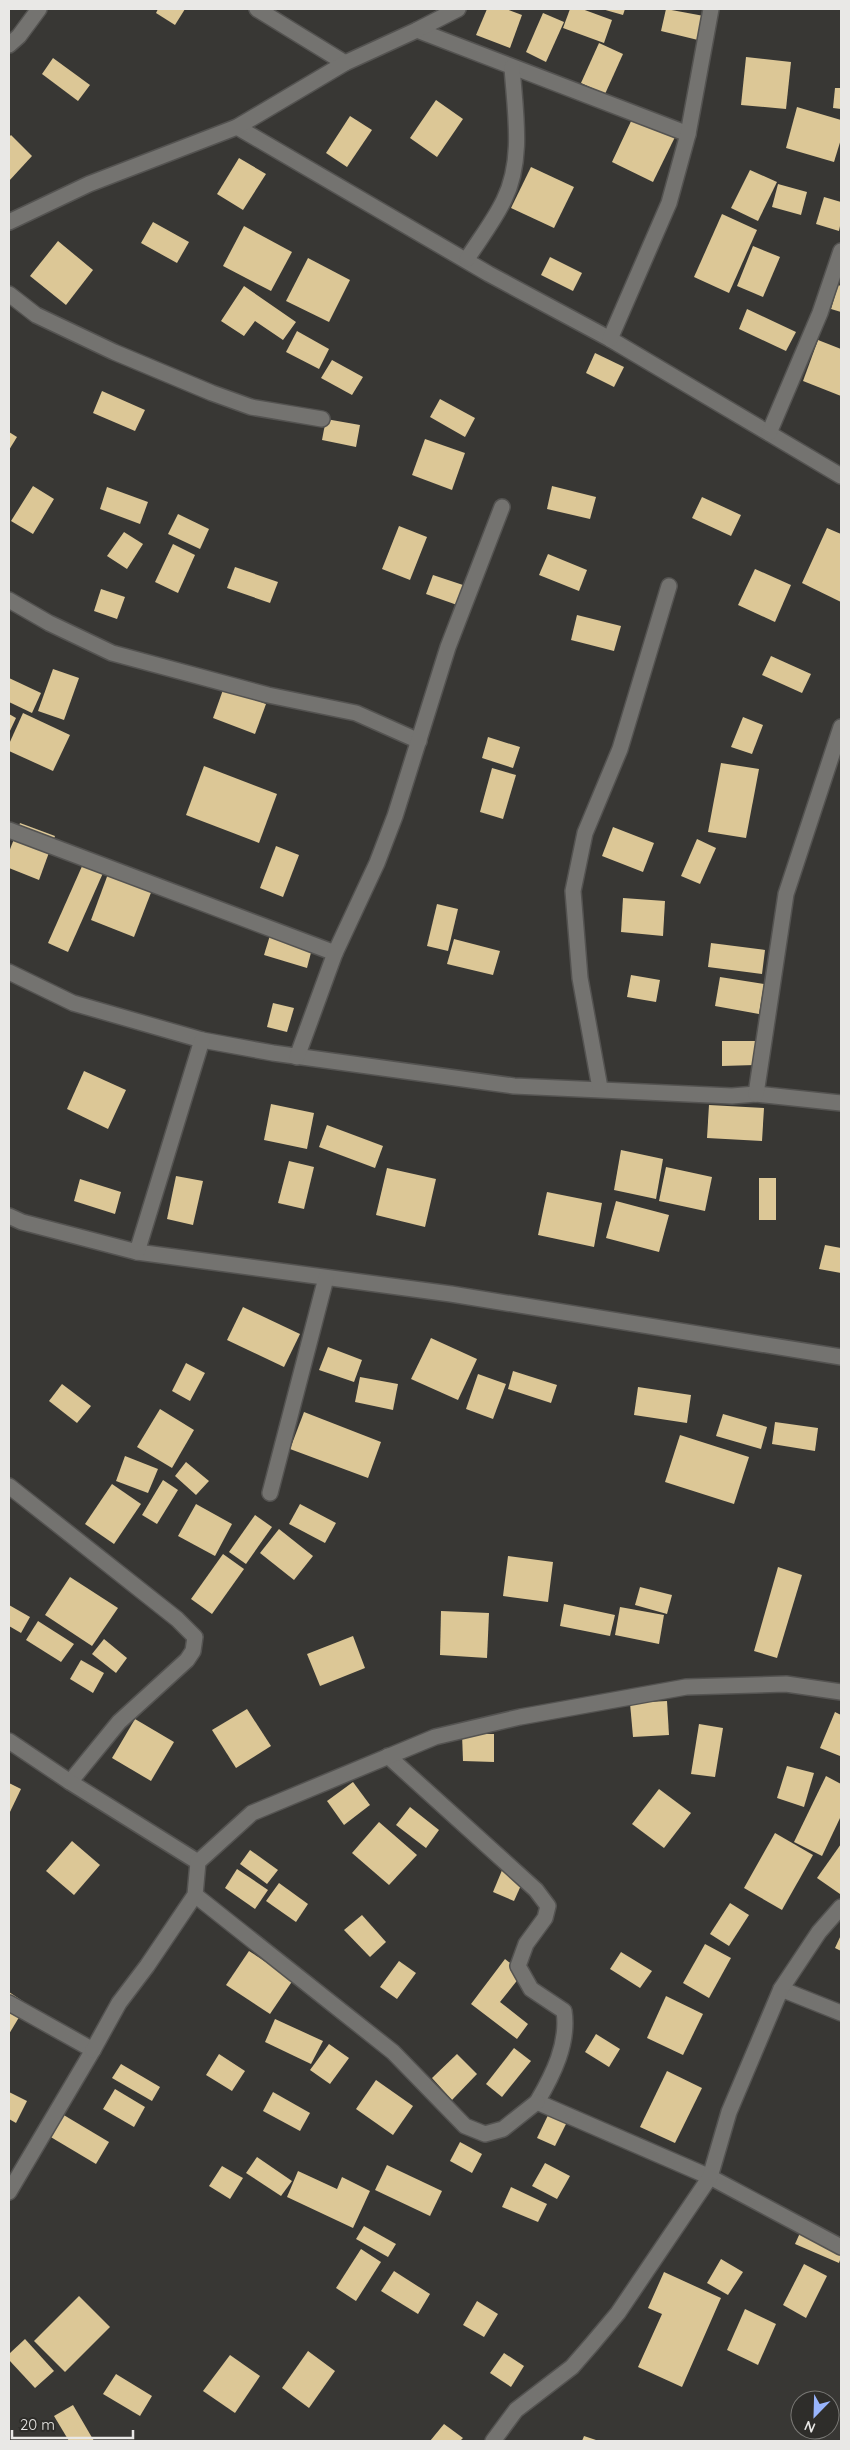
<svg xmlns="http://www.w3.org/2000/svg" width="850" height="2450" viewBox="0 0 850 2450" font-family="Quicksand,sans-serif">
<rect width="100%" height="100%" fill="#383734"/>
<g fill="#dcc796">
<polygon points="158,9 185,9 175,25 156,13"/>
<polygon points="487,9 506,9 522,15 510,48 476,35"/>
<polygon points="570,9 582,9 612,20 604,43 563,28"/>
<polygon points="602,9 625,9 623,15"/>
<polygon points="666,9 704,16 698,40 661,31"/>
<polygon points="543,13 564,22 546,62 526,52"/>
<polygon points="599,43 623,54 605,94 581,83"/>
<polygon points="746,57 791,62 786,109 741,105"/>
<polygon points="53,58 90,85 78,101 42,74"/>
<polygon points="835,88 841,88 841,109 833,108"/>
<polygon points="436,100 463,119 437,157 410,138"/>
<polygon points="797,107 841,120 841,139 834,162 786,148"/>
<polygon points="350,116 372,130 347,167 326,153"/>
<polygon points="633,117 675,137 653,182 612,162"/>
<polygon points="11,135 32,156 9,181 9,137"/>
<polygon points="239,158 266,174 243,210 217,194"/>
<polygon points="531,167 574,187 554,228 511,208"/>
<polygon points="750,170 777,182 758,221 731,208"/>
<polygon points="778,184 807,192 801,215 772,207"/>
<polygon points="824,197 841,202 841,221 839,231 816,224"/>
<polygon points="722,214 757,230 729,293 694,277"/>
<polygon points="153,222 189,242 177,263 141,243"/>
<polygon points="244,226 292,252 271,291 223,266"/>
<polygon points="58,241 93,270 66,305 30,276"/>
<polygon points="753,246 780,257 763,297 737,286"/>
<polygon points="550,257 582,273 573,291 541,275"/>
<polygon points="308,258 350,280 329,322 286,301"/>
<polygon points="838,285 841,286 841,312 831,309"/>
<polygon points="244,286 296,322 283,340 255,321 244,336 221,321"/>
<polygon points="747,309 796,332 786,351 739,329"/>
<polygon points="297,331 329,349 319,369 286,352"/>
<polygon points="818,340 841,349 841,396 803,381"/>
<polygon points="595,353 624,367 614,387 586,373"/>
<polygon points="332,360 363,377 352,395 321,378"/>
<polygon points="102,391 145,410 135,431 93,413"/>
<polygon points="440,399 475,418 465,437 430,417"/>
<polygon points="326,419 360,425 356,447 322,440"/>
<polygon points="9,432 17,437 9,450"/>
<polygon points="425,439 465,453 452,490 412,475"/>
<polygon points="33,486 54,499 33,534 11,521"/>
<polygon points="552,486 596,497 590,519 547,509"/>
<polygon points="107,487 148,502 140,524 100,509"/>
<polygon points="702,497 741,515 731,536 692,518"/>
<polygon points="178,514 209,529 200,549 168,534"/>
<polygon points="399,526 427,537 410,580 382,569"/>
<polygon points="827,528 841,534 841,602 802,583"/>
<polygon points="124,532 143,544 127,569 107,556"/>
<polygon points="173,544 195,555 178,593 155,582"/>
<polygon points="548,554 587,570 579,591 539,575"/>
<polygon points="235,567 278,582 270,603 227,588"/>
<polygon points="755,569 791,585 775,622 738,605"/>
<polygon points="433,575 466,586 460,606 426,594"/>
<polygon points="101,589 125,597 117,619 94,611"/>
<polygon points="577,615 621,626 614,651 571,640"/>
<polygon points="771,656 811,674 802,693 762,675"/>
<polygon points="53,669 79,678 64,720 38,711"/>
<polygon points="9,678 41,693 32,713 9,702"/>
<polygon points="224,687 266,704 255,734 213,718"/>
<polygon points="23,713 70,735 53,771 9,751 9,744"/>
<polygon points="9,714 16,718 9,733"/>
<polygon points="743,717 763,725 752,754 731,747"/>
<polygon points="488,737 520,747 513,768 482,758"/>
<polygon points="721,763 759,769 746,838 708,832"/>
<polygon points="204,766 277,794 259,843 186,815"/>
<polygon points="492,768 516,775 503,819 480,812"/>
<polygon points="20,823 55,836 39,880 9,868 9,852"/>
<polygon points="613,827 654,843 643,872 602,856"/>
<polygon points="697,839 716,848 700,884 681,876"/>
<polygon points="276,846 299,855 283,897 260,888"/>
<polygon points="83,864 103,873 68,952 48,943"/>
<polygon points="108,874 152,890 134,937 91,920"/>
<polygon points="623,898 665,901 663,936 621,932"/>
<polygon points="437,904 458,909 448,951 427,946"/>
<polygon points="271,932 313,945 307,968 264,955"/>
<polygon points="454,939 500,951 493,975 447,964"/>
<polygon points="711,943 765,950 762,974 708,967"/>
<polygon points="631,975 660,980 656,1002 627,997"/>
<polygon points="720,977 764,984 759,1014 715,1006"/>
<polygon points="273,1003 294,1008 287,1032 267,1027"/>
<polygon points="722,1041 755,1041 755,1065 722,1066"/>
<polygon points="84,1071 126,1090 108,1129 67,1109"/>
<polygon points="271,1104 314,1113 307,1149 264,1140"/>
<polygon points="709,1105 764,1108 762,1141 707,1138"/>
<polygon points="327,1125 383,1146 375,1168 319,1147"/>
<polygon points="621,1150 663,1159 656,1199 614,1190"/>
<polygon points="289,1161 314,1167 304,1209 278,1203"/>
<polygon points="666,1167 712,1177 705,1211 659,1201"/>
<polygon points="387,1168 436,1179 425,1227 376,1215"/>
<polygon points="176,1176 203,1181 193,1225 167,1219"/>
<rect x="759" y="1178" width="17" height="42"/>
<polygon points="80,1179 121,1192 115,1214 74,1201"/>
<polygon points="547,1192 602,1203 594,1247 538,1235"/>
<polygon points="616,1201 669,1215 659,1252 606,1238"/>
<polygon points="825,1245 841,1248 841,1273 819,1269"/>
<polygon points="243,1307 300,1334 284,1367 227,1340"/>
<polygon points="431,1338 477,1359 458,1400 411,1379"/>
<polygon points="328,1347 362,1360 354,1382 319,1370"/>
<polygon points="186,1363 205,1373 190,1401 172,1391"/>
<polygon points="513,1371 557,1385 551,1403 508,1389"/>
<polygon points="478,1374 506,1384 493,1419 466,1409"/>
<polygon points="360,1377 398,1384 393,1410 355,1402"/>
<polygon points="62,1384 91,1406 77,1423 49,1401"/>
<polygon points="638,1387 691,1395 687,1423 634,1415"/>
<polygon points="160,1409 194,1430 172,1468 137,1447"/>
<polygon points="304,1412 381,1442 368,1478 290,1449"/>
<polygon points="723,1414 767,1427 761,1449 716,1436"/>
<polygon points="775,1422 818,1428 815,1451 772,1444"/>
<polygon points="680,1435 749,1457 734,1504 665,1482"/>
<polygon points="125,1456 158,1469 148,1493 116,1481"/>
<polygon points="186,1462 209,1481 196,1495 175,1476"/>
<polygon points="163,1480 178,1490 157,1524 142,1515"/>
<polygon points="112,1484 141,1504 114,1544 85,1524"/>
<polygon points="196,1504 232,1524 215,1556 178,1536"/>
<polygon points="300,1504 336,1523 325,1543 289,1524"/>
<polygon points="255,1515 272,1527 246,1564 229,1552"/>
<polygon points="279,1529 313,1556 294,1580 260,1553"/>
<polygon points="223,1554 244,1569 212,1614 191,1599"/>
<polygon points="508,1556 553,1562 548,1602 503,1596"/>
<polygon points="778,1567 802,1575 777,1658 754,1651"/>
<polygon points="70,1577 118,1608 92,1646 45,1615"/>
<polygon points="640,1587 672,1595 667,1614 635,1605"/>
<polygon points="564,1604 615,1615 610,1636 560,1626"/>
<polygon points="9,1605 30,1617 21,1633 9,1626"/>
<polygon points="620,1607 664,1615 659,1644 615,1635"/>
<polygon points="441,1611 489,1613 487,1658 440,1655"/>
<polygon points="38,1621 74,1644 61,1662 26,1640"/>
<polygon points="353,1636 365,1668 320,1686 307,1654"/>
<polygon points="104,1639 127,1658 116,1673 92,1654"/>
<polygon points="81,1660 104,1673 93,1693 70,1679"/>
<polygon points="667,1701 669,1735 633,1737 630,1703"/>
<polygon points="247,1709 271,1746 236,1768 212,1730"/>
<polygon points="835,1712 841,1715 840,1756 820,1748"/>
<polygon points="135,1719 174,1742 151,1781 112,1758"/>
<polygon points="699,1724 723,1728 715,1777 691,1774"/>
<polygon points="462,1734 494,1734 494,1762 463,1761"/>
<polygon points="787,1766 814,1773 804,1807 777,1798"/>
<polygon points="826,1776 841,1784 841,1816 822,1856 794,1842"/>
<polygon points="353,1782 370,1805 344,1825 327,1801"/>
<polygon points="9,1783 21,1789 9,1814"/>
<polygon points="659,1789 691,1813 664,1848 632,1824"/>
<polygon points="410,1807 439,1830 426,1848 396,1825"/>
<polygon points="379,1822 417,1855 389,1885 352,1853"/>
<polygon points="775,1833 813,1855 782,1910 744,1888"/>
<polygon points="72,1841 100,1865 74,1895 46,1871"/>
<polygon points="841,1844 841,1892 840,1894 817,1878"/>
<polygon points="250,1850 278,1870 267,1884 240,1864"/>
<polygon points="505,1863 527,1872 514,1901 493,1892"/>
<polygon points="237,1869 268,1890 255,1909 225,1888"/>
<polygon points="279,1883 308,1904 296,1922 266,1901"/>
<polygon points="730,1903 749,1915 729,1946 710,1934"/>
<polygon points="362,1915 386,1942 370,1957 344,1930"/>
<polygon points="841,1935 841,1951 835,1948"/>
<polygon points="705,1944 731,1958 709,1998 683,1983"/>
<polygon points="249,1951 293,1980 270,2014 226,1985"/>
<polygon points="621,1952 652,1971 640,1988 610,1969"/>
<polygon points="505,1959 523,1973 500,2002 528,2024 517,2039 471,2004"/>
<polygon points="399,1961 416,1973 397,1999 380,1987"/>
<polygon points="9,1992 27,2004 9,2034"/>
<polygon points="666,1996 703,2014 683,2055 647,2038"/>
<polygon points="275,2019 323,2041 311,2064 265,2042"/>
<polygon points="596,2034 620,2049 609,2067 585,2052"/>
<polygon points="329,2044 349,2058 330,2084 310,2070"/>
<polygon points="514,2048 531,2061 502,2097 486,2084"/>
<polygon points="219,2054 245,2071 232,2091 206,2075"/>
<polygon points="457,2054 477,2074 452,2100 432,2078"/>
<polygon points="121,2064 160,2087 152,2101 112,2078"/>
<polygon points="667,2071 702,2088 675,2143 640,2127"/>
<polygon points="376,2080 413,2106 393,2135 356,2109"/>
<polygon points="115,2089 145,2107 134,2127 103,2109"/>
<polygon points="9,2092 27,2101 16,2123 9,2119"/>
<polygon points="273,2092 310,2113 300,2131 263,2111"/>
<polygon points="551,2109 569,2118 555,2146 537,2138"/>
<polygon points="62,2114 109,2142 96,2164 49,2136"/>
<polygon points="460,2142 482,2154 472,2173 450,2161"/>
<polygon points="257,2157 292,2181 281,2196 246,2173"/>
<polygon points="545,2163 570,2176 557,2199 532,2186"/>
<polygon points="387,2165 442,2191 430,2216 375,2190"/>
<polygon points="222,2166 243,2178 230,2199 209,2186"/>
<polygon points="298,2171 337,2189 342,2177 370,2191 353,2228 287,2197"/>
<polygon points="511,2187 547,2204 538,2222 502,2207"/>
<polygon points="804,2224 841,2241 841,2257 839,2263 795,2244"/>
<polygon points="364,2226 396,2244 388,2257 356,2239"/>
<polygon points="361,2249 381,2262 356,2301 336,2288"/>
<polygon points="721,2259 743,2272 728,2295 707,2283"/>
<polygon points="804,2264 827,2276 806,2318 783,2305"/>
<polygon points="394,2271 430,2294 418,2314 381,2291"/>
<polygon points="664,2272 721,2298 682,2387 638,2367 662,2314 648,2308"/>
<polygon points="79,2296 110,2327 65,2372 34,2341"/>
<polygon points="477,2301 498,2314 484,2337 463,2325"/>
<polygon points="745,2309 776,2324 758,2365 727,2350"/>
<polygon points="25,2339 54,2371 35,2388 9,2360 9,2354"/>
<polygon points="308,2351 335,2371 309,2408 282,2388"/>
<polygon points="504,2353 524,2366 511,2387 490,2373"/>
<polygon points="230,2355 260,2376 235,2413 203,2391"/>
<polygon points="116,2374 152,2396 140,2416 103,2394"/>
<polygon points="73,2405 94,2441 69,2441 54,2416"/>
<polygon points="444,2424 463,2438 460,2441 430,2441"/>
<polygon points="584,2436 599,2441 582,2441"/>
</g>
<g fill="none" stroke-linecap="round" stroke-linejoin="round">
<defs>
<g id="street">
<polyline points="257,9 345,63"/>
<polyline points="417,30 688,134"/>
<polyline points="9,45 19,36 39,9"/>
<polyline points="237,127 489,274 610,339 841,476"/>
<polyline points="9,222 89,184 237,127 345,63 417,30 458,9"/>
<path d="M467 259C479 240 494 221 504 200 524 160 515 111 512 67"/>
<polyline points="9,294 36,315 114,352 212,393 251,407 322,419"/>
<polyline points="610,339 669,203 688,134 711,9"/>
<polyline points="769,433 820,313 841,251"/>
<polyline points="9,600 49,623 112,653 268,695 356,713 419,741"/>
<polyline points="9,830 335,953"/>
<polyline points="9,972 73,1003 202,1040 273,1053 514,1086 732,1096 756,1094 841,1103"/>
<polyline points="297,1057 335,953 377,863 395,816 448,647 502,507"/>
<polyline points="600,1088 580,978 573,891 585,833 620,749 669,586"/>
<polyline points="756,1094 786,894 841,727"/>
<polyline points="9,1216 22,1222 137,1252 451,1294 841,1357"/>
<polyline points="137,1252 202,1040"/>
<polyline points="9,1486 177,1619 195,1637 193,1651 187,1660 119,1722 70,1782"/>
<polyline points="270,1493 326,1278"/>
<polyline points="9,1741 70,1782 198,1862"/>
<path d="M388 1756 536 1890 548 1906 545 1918 526 1944 518 1966 531 1989 564 2011C569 2043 553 2075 537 2102L710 2177 841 2247"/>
<polyline points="195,1895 393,2052 465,2126 485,2134 503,2129 537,2102"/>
<polyline points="781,1989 841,2013"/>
<polyline points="9,2003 93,2050 9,2192"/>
<polyline points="93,2050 119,2003 147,1966 195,1895 198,1862 252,1813 435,1737 520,1717 686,1687 786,1684 841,1692"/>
<polyline points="493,2441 516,2410 572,2367 592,2344 618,2313 710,2177 729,2112 781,1989 819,1932 841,1907"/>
</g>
</defs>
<use href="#street" stroke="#545351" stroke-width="18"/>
<use href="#street" stroke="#747370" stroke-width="15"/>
</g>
<rect width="850" height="2450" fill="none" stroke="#e9e8e6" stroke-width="20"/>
<g transform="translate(815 2415) rotate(203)"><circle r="24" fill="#2e2d2a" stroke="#797875"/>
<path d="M0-4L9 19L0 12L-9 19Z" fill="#98b5fd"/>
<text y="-8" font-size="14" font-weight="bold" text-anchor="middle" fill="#e9e8e6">N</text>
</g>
<path d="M12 2430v8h121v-8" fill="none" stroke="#e9e8e6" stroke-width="2.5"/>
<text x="20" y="2430" font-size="15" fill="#e9e8e6" stroke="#2e2d2a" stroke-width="4" paint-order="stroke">20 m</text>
</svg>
